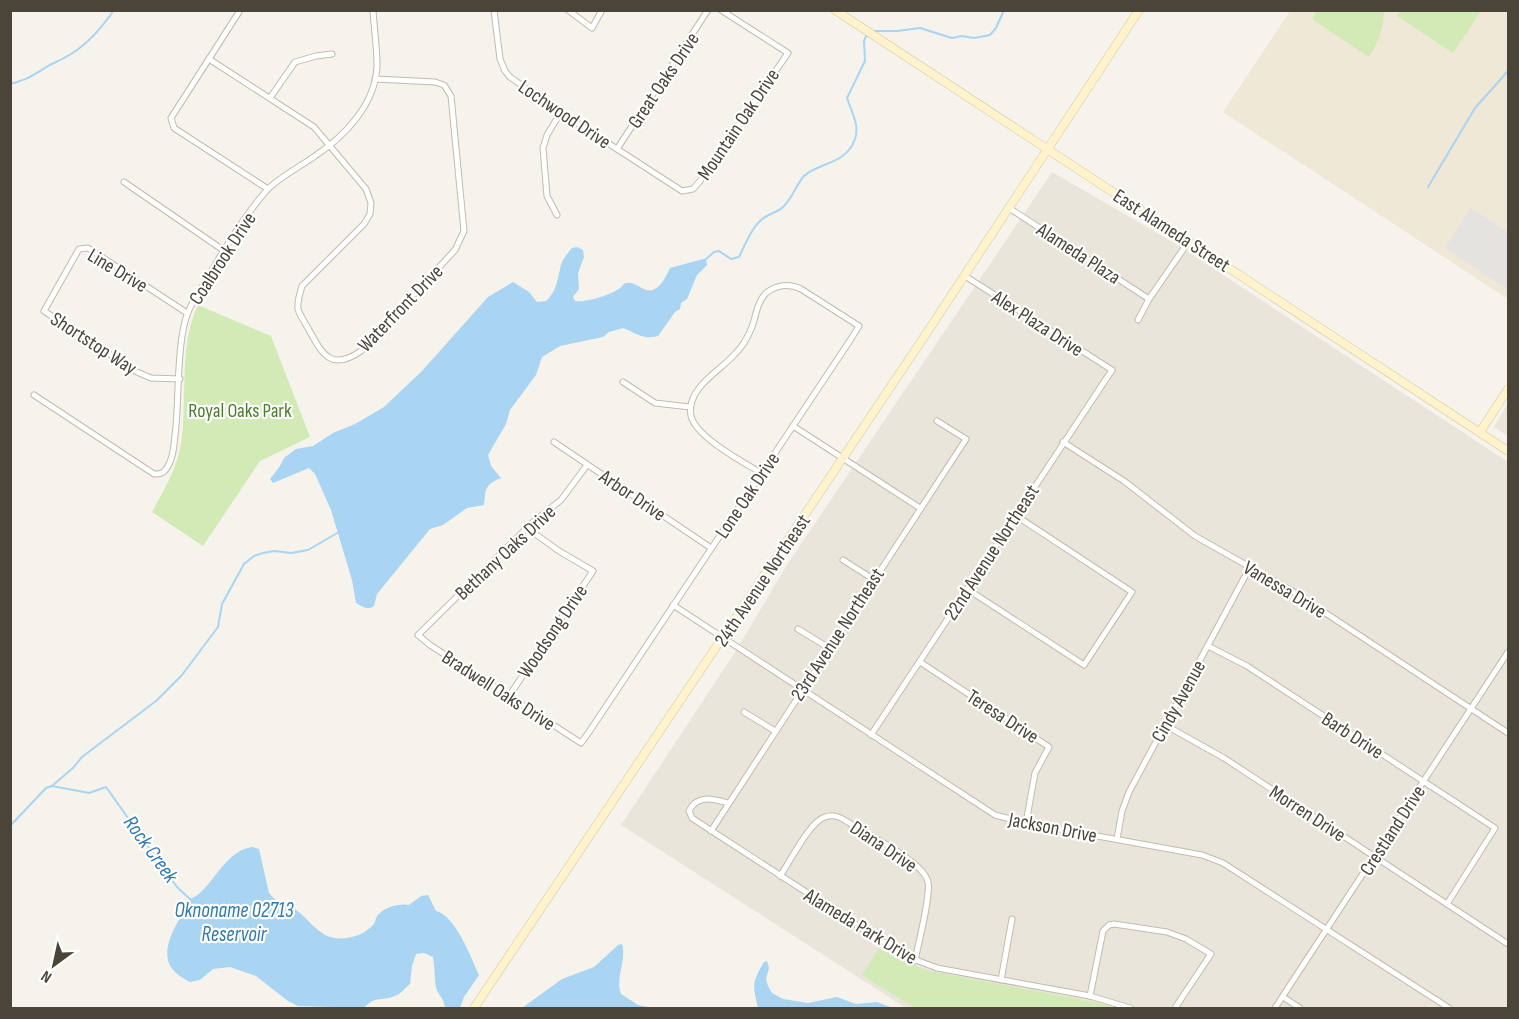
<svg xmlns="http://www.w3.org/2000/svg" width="1519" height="1019" viewBox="0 0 1519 1019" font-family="'Sofia Sans Condensed',sans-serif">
<rect width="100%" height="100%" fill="#f6f3ec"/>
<g fill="#eae5da">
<polygon points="1052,172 1176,244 1508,462 1508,1008 906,1008 621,825 732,657 787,565"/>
<polygon points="1508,403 1508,436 1494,427"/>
</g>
<polygon fill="#efe8d6" points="1290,11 1508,11 1508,299 1223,112"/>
<g fill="#d2eab5">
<path d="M1317 11H1384C1384 28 1378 42 1369 57L1312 19Z"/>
<polygon points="1400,11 1400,10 1481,11 1453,53 1397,16"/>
<path d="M198 305 271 336 310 437 260 461 203 546 152 512C164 490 177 468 181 444 188 398 178 347 198 305Z"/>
<polygon points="879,948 895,958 929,971 1094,1002 1117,1008 915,1008 862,975"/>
</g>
<polygon fill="#e5e3e0" points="1471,208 1508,232 1508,290 1445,248"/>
<g fill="#a9d4f2">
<path d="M577 247 583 250 584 257 578 273 579 289 573 297 575 301C585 303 611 295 620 288 623 286 623 283 627 283 636 281 643 293 653 290 662 286 666 276 670 268L703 259H706L707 265 697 275 687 299 681 303 680 309 675 312 658 336C642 340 636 333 623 328L609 332 603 337 560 346 542 357 536 375 510 410 506 424 488 455 491 466 501 478C484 485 486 489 484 505L467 508 443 525 430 529 377 594 374 606C367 611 362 606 356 603L352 580 331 510 315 474 309 468 273 483 270 479 280 466 284 458 296 449 313 446 333 433 355 424 384 407 422 371 488 297 513 282 529 292 537 302 546 301C556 292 557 282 560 269 561 261 567 254 572 248Z"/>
<path d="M252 847 259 849 269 893C278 905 290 904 300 913 308 920 315 929 325 935 339 942 361 938 372 926 376 923 375 917 379 914 385 907 400 903 409 905L421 896 428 895 436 911C456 916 471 958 479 975L464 997 460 1008H445C444 997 438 996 436 987 434 977 435 967 433 957L424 953 416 954 412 966 410 984C405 988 401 994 395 996 380 1002 376 995 364 1008L298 1006 288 1001 256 976 230 967 213 969 200 980 190 982C183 978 175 974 171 967 159 948 179 919 190 903V899C211 892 223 851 252 847Z"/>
<path d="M622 944C627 961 615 977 621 994L638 1005 653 1008H522L562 979 594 967 618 945Z"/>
<path d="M767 961 769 968 766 979 768 986 772 993 783 999 808 1003 837 997 856 1004 877 1002 893 1008H758C753 985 751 984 764 962Z"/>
</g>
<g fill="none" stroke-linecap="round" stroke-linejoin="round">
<g stroke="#a9d4f2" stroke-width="2">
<polyline points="871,31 897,31 920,28 952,38 962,36 974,38 990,35 996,28 1004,10"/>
<path d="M10 84C29 79 32 76 48 66 53 63 59 61 64 58 84 48 101 29 114 10"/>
<polyline points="1428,187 1475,108 1508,71"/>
<path d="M705 260 714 252 719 251 731 259 739 257C746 243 753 223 767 216 772 213 779 211 783 207 792 199 796 185 804 176 819 162 846 165 855 139 860 125 851 111 847 98L865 61 864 41 867 34"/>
<polyline points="52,786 73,768 82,757 156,701 182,675 218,627 222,604 244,564 254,556 263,553 274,551 291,553 308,550 339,532"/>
<polyline points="10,826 46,788 52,786 89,793 106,787 177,887 191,900"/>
</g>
<defs>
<g id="street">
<polyline points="494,10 500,59 505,71 510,77 549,105 682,191 693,189 700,181 788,53 721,10"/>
<polyline points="568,10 592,28 602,10"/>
<polyline points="239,12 171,118 174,128 268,189"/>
<path d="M209 59 314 127 366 189 371 203 370 214 364 224 302 286C300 293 297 301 298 309 300 316 306 324 309 330 323 356 332 371 361 351L455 250 464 231 451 96 444 85 435 82 375 79"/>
<polyline points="270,98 295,62 316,56 332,54"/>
<polyline points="617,149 708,10"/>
<polyline points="124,182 223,250"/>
<polyline points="1009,208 1149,299"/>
<polyline points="557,215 547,196 543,148 547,135 561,112"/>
<polyline points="1138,320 1149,299 1189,241"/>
<polyline points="180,379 151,378 137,372 44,311 79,249 88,248 187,313"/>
<polyline points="623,382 655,403 690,407"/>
<path d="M34 395 154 474C159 474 163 474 166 469 173 460 174 446 175 435 180 400 175 332 192 304 214 267 238 223 267 190 278 178 301 166 315 156 345 136 376 104 377 65 377 47 374 28 373 10"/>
<polyline points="793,426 920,508"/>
<polyline points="554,442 711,548"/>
<polyline points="1063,442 1124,481 1195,536 1292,591 1508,733"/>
<path d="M587 465 561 500 532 523 418 635 430 645 581 743 589 732 851 339 859 326 801 289C789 283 776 285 766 293 757 302 756 316 752 327 748 337 742 347 735 354 719 372 686 388 691 416 696 437 743 462 761 473"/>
<polyline points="843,560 873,579"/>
<polyline points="967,589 1084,665 1132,592 1015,515"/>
<polyline points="673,605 995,815 1026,823 1202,855 1223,863 1449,1008"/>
<polyline points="798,629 829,648"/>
<polyline points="1208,646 1247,666 1495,828 1447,904"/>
<polyline points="920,662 1049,747 1035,773 1026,823"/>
<polyline points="509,696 593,571 559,551 527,528"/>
<polyline points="744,712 775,731"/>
<polyline points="1165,725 1224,758 1508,944"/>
<polyline points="871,735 1112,370 965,276"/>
<path d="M728 803C713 799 697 794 689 811L692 818 698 822 903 955 937 968 1090 996 1130 1008"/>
<polyline points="711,831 966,439 937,421"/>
<polyline points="1117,839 1122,811 1129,792 1250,567"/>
<path d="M780 876C790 862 810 821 825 817 835 813 843 819 851 824 869 835 924 862 928 882 931 896 918 944 915 961"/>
<polyline points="1001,980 1012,919"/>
<polyline points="1090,996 1103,931 1109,925 1114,924 1167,932 1186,939 1211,954 1175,1008"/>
<polyline points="1283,997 1300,1008"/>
<polyline points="1275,1008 1508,652"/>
</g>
<g id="secondary">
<polyline points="835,10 1508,451"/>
<polyline points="1480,432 1508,389"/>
<polyline points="474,1008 928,331 1139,10"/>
</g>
</defs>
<use href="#street" stroke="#c2bbae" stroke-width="7"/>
<use href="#secondary" stroke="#d6c79b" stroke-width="9"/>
<use href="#street" stroke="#fff" stroke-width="5"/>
<use href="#secondary" stroke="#fff3cd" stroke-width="8"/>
</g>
<g text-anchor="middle" stroke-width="4.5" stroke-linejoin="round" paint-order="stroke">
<g font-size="20" fill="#4b4439" stroke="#fff">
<text transform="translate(663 80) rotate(-56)" y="7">Great Oaks Drive</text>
<text transform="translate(565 114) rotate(34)" y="7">Lochwood Drive</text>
<text transform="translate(738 124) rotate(-56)" y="7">Mountain Oak Drive</text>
<text transform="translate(1172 230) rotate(33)" y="7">East Alameda Street</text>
<text transform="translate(1079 253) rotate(33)" y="7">Alameda Plaza</text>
<text transform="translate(222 258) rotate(-57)" y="7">Coalbrook Drive</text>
<text transform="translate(118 270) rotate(31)" y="7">Line Drive</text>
<text transform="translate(400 308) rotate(-46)" y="7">Waterfront Drive</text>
<text transform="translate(1038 323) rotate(33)" y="7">Alex Plaza Drive</text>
<text transform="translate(94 343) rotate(33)" y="7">Shortstop Way</text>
<text transform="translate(633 495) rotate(34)" y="7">Arbor Drive</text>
<text transform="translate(747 495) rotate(-56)" y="7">Lone Oak Drive</text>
<text transform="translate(505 552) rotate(-43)" y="7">Bethany Oaks Drive</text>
<text transform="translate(991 552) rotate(-57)" y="7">22nd Avenue Northeast</text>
<text transform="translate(762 580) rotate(-56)" y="7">24th Avenue Northeast</text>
<text transform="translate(1285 589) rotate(31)" y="7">Vanessa Drive</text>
<text transform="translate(552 631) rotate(-56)" y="7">Woodsong Drive</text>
<text transform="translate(837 634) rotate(-57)" y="7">23rd Avenue Northeast</text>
<text transform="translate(499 690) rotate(33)" y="7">Bradwell Oaks Drive</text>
<text transform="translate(1178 701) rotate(-61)" y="7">Cindy Avenue</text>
<text transform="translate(1003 716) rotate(33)" y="7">Teresa Drive</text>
<text transform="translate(1353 735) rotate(33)" y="7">Barb Drive</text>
<text transform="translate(1308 813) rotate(33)" y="7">Morren Drive</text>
<text transform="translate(1053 827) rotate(11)" y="7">Jackson Drive</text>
<text transform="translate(1392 830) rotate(-57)" y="7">Crestland Drive</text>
<text transform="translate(884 846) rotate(34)" y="7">Diana Drive</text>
<text transform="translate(861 926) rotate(31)" y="7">Alameda Park Drive</text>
</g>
<g font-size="20" fill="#4a7f2a" stroke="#fff">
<text x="240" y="417">Royal Oaks Park</text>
</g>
<g font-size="21" font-style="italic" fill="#2e7ab2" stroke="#fff">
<text transform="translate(151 849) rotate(54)" y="7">Rock Creek</text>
<text x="234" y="917">Oknoname 02713<tspan x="234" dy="24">Reservoir</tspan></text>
</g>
</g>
<rect width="1519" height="1019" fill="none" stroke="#4b4439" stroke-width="24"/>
<g transform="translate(54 965) rotate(213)" stroke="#ffffff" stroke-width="4.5" paint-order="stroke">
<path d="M0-4.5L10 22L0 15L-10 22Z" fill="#4b4439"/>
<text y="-9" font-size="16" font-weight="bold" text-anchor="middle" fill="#4b4439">N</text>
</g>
</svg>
